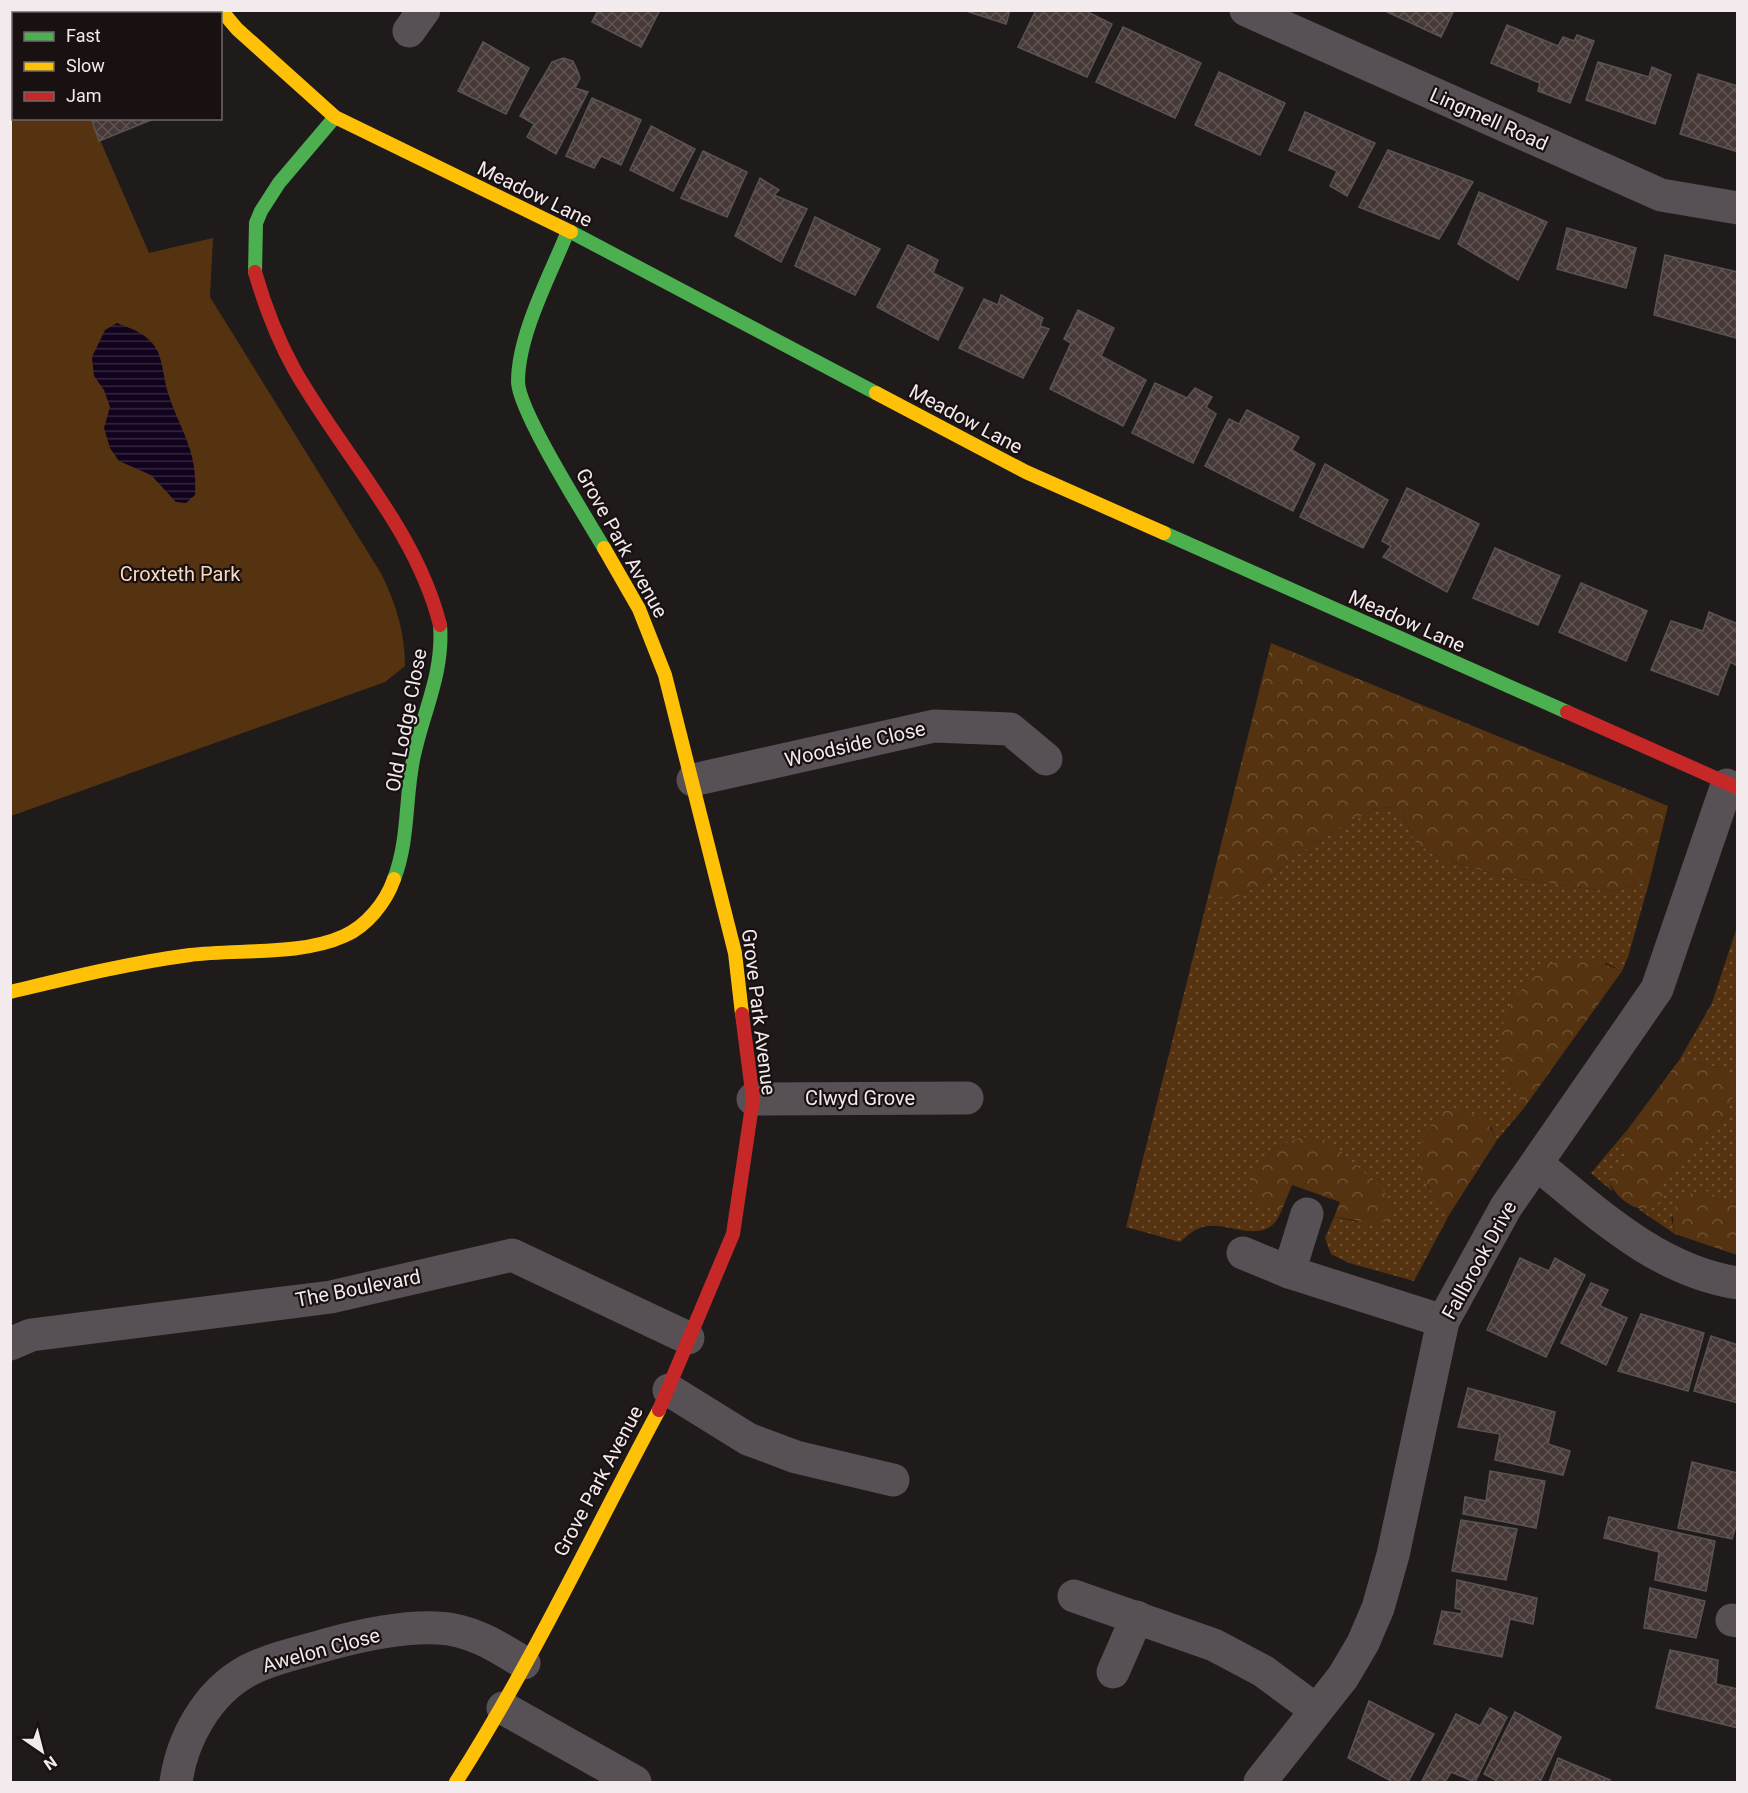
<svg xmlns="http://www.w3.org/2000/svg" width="1748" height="1793" viewBox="0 0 1748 1793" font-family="Roboto,sans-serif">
<defs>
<pattern id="grass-dots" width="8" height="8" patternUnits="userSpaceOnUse" patternTransform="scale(1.5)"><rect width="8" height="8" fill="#553310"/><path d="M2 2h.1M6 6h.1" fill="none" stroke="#6e5133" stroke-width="1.8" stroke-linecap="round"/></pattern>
<pattern id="forest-crowns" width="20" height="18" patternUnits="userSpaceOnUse" patternTransform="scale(1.5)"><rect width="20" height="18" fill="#553310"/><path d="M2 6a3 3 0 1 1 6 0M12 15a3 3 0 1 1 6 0" fill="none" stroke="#6e5133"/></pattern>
<pattern id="water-rules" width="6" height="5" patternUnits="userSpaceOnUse" patternTransform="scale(1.5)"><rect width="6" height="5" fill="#11021d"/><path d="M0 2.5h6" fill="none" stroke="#34273e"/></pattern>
<pattern id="building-cross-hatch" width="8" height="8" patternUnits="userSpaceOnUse" patternTransform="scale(1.5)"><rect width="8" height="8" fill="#463836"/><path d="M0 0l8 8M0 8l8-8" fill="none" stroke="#615553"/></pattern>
</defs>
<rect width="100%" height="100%" fill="#201b1b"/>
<g fill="url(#grass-dots)">
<path d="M1389 807 1402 814 1416 843 1444 860 1505 877 1613 892 1650 879 1628 957 1622 971 1606 963 1506 1073 1524 1108 1497 1140 1491 1127 1427 1185 1449 1215 1414 1281 1349 1263 1331 1254 1325 1238 1334 1217 1358 1222 1302 1137C1273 1147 1260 1156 1250 1185L1256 1200 1280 1214C1266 1246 1231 1223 1208 1226 1196 1227 1188 1235 1180 1242L1126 1227 1208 897H1237L1264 882 1302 851 1373 810Z"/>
<polygon points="1736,930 1737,1205 1733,1203 1671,1217 1675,1234 1638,1209 1651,1208 1663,1179 1728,1114 1721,1068 1680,1059 1712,1003"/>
<polygon points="1628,1129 1619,1146 1630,1163 1609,1179 1612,1191 1591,1173"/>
</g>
<g fill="url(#forest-crowns)">
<polygon points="1271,643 1668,806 1650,879 1613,892 1505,877 1444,860 1416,843 1402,814 1389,807 1373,810 1302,851 1264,882 1237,897 1208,897"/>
<polygon points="1586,957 1622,971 1524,1108 1506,1073 1499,1033 1514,998 1547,964"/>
<path d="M1680 1059 1721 1068 1735 1087 1728 1114 1663 1179 1662 1200C1658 1203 1654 1207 1650 1208 1633 1213 1613 1194 1609 1180L1618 1168 1629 1163 1619 1146 1628 1129Z"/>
<path d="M1458 1110C1478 1115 1488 1121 1497 1140L1449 1215C1417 1173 1405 1156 1441 1111Z"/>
<path d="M1302 1137 1328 1140 1381 1187 1393 1205 1391 1219 1378 1224 1334 1217 1340 1202 1292 1185 1280 1214 1256 1201 1249 1185C1260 1156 1273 1147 1302 1137Z"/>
<path d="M1704 1190 1737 1205V1255L1675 1234C1669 1208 1676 1195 1704 1190Z"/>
</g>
<path fill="#553310" d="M10 11H44L45 13 14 14V118L91 119 149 253 213 238 210 297 382 575C396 605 405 632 405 666L385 682 11 816Z"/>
<path fill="url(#water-rules)" d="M117 323C133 329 150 335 158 352 163 364 164 380 168 393 181 433 198 450 195 495L186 503 176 502 151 475 119 461 110 448 104 428 110 407 104 390 94 376 92 357 105 330Z"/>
<g fill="url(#building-cross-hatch)" stroke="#585453" stroke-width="1.5">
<polygon points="598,10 660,10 641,47 592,22"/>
<polygon points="963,10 1010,10 1006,24"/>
<polygon points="1036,10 1084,10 1112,24 1087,77 1018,47"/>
<polygon points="1383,10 1454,10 1441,37"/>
<polygon points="1507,25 1558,46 1563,37 1574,41 1577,35 1594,41 1570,103 1538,91 1540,83 1491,63"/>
<polygon points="1123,27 1201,63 1175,118 1096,82"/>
<polygon points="483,42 529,68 506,114 458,91"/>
<polygon points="563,58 573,61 578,72 580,78 575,88 588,92 556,154 527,137 534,124 520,116 552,62"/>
<polygon points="1598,62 1649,77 1652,67 1671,75 1655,124 1586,100"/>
<polygon points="1219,72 1285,103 1260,155 1195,125"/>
<polygon points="1698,74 1738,86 1738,152 1680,134"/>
<polygon points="592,98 641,120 621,165 601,156 594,168 566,156"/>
<polygon points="1305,112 1375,143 1347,196 1330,186 1337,171 1289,150"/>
<polygon points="91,118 156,118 99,141"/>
<polygon points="651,126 695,149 673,191 630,170"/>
<polygon points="1388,150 1473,182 1439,239 1359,207"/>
<polygon points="703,151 747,172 727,217 681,198"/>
<polygon points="760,178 779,190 774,195 807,209 781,262 735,236"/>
<polygon points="1479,192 1547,222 1518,280 1458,244"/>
<polygon points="815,217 880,249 855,295 795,266"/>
<polygon points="1567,228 1636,248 1626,288 1557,269"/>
<polygon points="908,245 938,260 933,273 963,288 938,340 877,307"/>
<polygon points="1665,255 1738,272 1736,338 1654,315"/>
<polygon points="1001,295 1043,318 1040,326 1049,329 1023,378 959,348 984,299 998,305"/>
<polygon points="1078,310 1114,328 1101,356 1146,380 1123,426 1050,389 1071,343 1064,339"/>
<polygon points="1155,383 1187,398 1195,388 1212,397 1206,407 1216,414 1193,463 1132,433"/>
<polygon points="1247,410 1299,437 1292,450 1315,464 1293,511 1205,466 1229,419 1239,424"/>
<polygon points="1325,464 1388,500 1363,548 1300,517"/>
<polygon points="1407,488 1479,524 1447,592 1383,557 1391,546 1382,541"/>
<polygon points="1495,548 1560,576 1538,625 1473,598"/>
<polygon points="1581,583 1647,611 1626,661 1559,632"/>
<polygon points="1709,612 1738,624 1738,666 1730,662 1718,695 1651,670 1671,621 1703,631"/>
<polygon points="1520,1258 1549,1271 1555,1258 1585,1275 1546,1357 1487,1330"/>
<polygon points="1591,1283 1608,1290 1600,1306 1627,1318 1606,1365 1561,1343"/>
<polygon points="1641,1314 1704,1333 1688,1391 1618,1371"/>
<polygon points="1711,1336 1738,1345 1738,1403 1694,1391"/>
<polygon points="1468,1388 1555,1412 1548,1444 1570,1451 1563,1475 1495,1460 1500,1434 1458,1427"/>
<polygon points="1692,1462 1738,1473 1738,1519 1732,1539 1678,1528"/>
<polygon points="1490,1471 1545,1481 1536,1528 1463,1514 1465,1497 1486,1501"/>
<polygon points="1609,1517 1715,1541 1706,1591 1655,1580 1659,1552 1604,1538"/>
<polygon points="1461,1520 1517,1529 1506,1580 1452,1571"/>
<polygon points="1457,1580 1537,1598 1533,1624 1510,1619 1502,1657 1434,1644 1442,1611 1461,1614 1462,1610 1455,1608"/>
<polygon points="1650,1588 1705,1601 1696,1638 1644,1628"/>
<polygon points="1670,1650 1718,1660 1716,1684 1738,1689 1738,1728 1656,1708"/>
<polygon points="1369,1701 1434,1734 1408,1782 1393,1782 1348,1758"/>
<polygon points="1490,1708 1507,1717 1475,1782 1451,1772 1445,1782 1422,1781 1456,1714 1480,1726"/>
<polygon points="1515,1712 1561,1737 1540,1782 1499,1782 1484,1774"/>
<polygon points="1558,1758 1610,1780 1609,1782 1549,1782"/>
</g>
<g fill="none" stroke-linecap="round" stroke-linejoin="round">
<g stroke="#575055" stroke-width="33">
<polyline points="1246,10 1661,195 1738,208"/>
<polyline points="409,31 424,10"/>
<polyline points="693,780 934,726 1010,729 1046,759"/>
<polyline points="753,1099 967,1098"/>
<path d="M1537 1164C1597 1213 1658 1271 1738 1283"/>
<polyline points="1243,1253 1289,1272 1443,1321"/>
<polyline points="1289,1272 1307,1214"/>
<polyline points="10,1344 31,1335 331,1297 512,1255 688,1338"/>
<polyline points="669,1390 748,1439 796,1457 893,1480"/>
<polyline points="1074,1596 1214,1645 1263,1671 1316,1710"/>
<polyline points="1732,1620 1738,1621"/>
<polyline points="1113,1672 1137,1617"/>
<polyline points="503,1708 635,1782"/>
<path d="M176 1782C182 1739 207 1693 247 1671 272 1658 302 1652 329 1644 362 1635 402 1626 437 1628 470 1629 497 1646 524 1663"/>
<polyline points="1260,1782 1343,1677 1363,1643 1378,1608 1393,1555 1443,1321 1506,1207 1657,989 1727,785"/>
</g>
<g stroke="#4caf50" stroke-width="14">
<path d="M568 231C550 276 518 334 518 382 519 412 586 517 604 548"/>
<polyline points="571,232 876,393"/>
<polyline points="255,272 256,223 261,211 279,183 335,117"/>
<polyline points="1164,533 1567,712"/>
<path d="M394 879C409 840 405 800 413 760 422 714 444 674 440 625"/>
</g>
<g stroke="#ffc107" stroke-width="14">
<polyline points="221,10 237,29 335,117 571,232"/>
<polyline points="876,393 1026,472 1164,533"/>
<polyline points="604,548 639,609 665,675 735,953 742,1014"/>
<path d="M10 992C69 978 129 963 190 955 237 949 300 956 344 936 367 926 386 902 394 879"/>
<path d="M456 1782C532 1663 592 1534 659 1410"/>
</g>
<g stroke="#c62828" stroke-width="14">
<path d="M255 272C265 307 277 338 294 369 342 454 416 529 440 625"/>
<polyline points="1567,712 1738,788"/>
<polyline points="659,1410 733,1234 753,1099 742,1014"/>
</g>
</g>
<g text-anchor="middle" stroke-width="4.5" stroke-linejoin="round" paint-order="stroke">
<g font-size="20" fill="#f2eaec" stroke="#191011">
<text transform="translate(1489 119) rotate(24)" y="7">Lingmell Road</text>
<text transform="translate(535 194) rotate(26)" y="7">Meadow Lane</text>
<text transform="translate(966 419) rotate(28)" y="7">Meadow Lane</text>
<text transform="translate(622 543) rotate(61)" y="7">Grove Park Avenue</text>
<text transform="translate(1407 621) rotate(24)" y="7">Meadow Lane</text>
<text transform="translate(406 720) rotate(-79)" y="7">Old Lodge Close</text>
<text transform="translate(855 744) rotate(-13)" y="7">Woodside Close</text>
<text transform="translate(759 1012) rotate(83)" y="7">Grove Park Avenue</text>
<text x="860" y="1105">Clwyd Grove</text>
<text transform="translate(1479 1260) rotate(-61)" y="7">Fallbrook Drive</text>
<text transform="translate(358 1288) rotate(-11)" y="7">The Boulevard</text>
<text transform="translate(598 1481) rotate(-62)" y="7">Grove Park Avenue</text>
<text transform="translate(321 1650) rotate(-15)" y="7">Awelon Close</text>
</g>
<g font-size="20" fill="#f6d9be" stroke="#191011">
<text x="180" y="581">Croxteth Park</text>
</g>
</g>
<rect width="1748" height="1793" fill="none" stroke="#f2eaec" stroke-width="24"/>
<rect x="12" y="12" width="210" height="108" fill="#191011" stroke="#706769" stroke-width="1.5"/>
<rect x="24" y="32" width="30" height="9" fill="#4caf50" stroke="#706769" stroke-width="1.5"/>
<text x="66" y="42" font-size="18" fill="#f2eaec">Fast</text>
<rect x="24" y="62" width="30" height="9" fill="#ffc107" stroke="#706769" stroke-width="1.5"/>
<text x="66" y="72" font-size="18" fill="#f2eaec">Slow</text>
<rect x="24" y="92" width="30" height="9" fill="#c62828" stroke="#706769" stroke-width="1.5"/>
<text x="66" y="102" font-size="18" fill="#f2eaec">Jam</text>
<g transform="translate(42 1751) rotate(145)" stroke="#191011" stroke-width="4.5" paint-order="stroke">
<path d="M0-4.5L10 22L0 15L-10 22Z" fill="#f2eaec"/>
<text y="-9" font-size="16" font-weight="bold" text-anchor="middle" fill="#f2eaec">N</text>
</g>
</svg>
